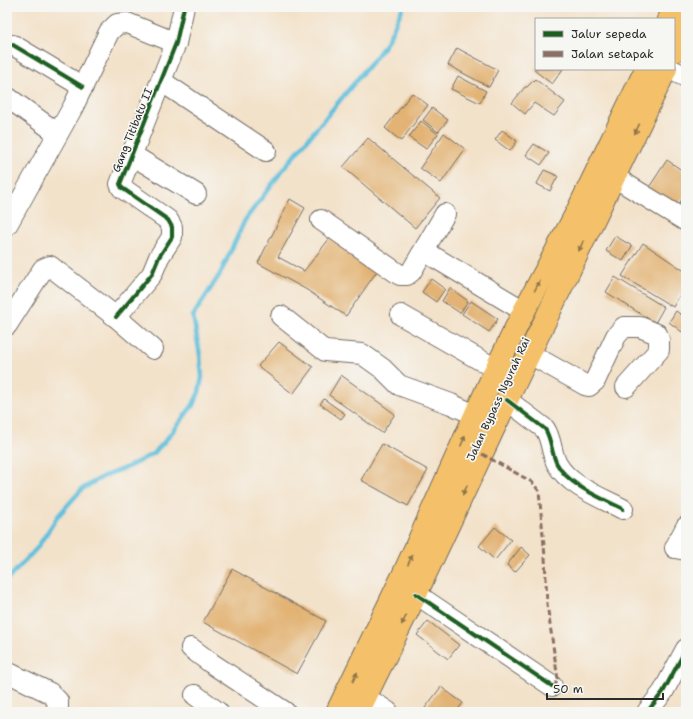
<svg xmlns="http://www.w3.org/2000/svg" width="693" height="719" viewBox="0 0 693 719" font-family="'Shantell Sans',sans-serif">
<rect width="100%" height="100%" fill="#f6f6f2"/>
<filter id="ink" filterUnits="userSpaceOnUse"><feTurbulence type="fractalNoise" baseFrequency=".025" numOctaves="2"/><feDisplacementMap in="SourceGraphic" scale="8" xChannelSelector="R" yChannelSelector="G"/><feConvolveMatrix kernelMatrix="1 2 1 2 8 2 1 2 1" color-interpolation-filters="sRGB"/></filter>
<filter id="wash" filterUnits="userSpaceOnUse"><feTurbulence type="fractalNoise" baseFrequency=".012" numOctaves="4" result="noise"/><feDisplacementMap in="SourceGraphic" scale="16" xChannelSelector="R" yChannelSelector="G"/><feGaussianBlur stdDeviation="0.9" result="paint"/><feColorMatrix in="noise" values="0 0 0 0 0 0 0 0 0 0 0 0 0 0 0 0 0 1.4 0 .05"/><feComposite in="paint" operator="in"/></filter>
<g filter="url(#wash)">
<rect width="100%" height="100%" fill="#f3e2ca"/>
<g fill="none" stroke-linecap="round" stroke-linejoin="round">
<path stroke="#5ebfdc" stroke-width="4.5" d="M7 580 37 548 58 516 82 489 104 476 130 466 154 453 165 441 193 405 199 392 202 377 200 355 193 316 220 274 245 220 285 167 369 65C387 46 392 31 403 7"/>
</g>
<g id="blocks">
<g fill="#e2b375">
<polygon points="457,48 498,70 489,87 448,65"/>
<polygon points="536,67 536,69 563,69 552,84 534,70"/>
<polygon points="458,76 486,91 480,103 451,89"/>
<polygon points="535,79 565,102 554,116 534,103 525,114 512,103 525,87 527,87"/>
<polygon points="412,93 428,105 401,141 385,128"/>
<polygon points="432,108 448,120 438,132 423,120"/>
<polygon points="421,121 438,134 426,149 409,137"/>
<polygon points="502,130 517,141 510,151 495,140"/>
<polygon points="444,133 465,149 441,183 420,168"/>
<polygon points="368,138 440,198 415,228 343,167"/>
<polygon points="534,144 549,153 541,165 526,155"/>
<polygon points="667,160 686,173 686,194 676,208 648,189"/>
<polygon points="544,170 558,176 550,191 537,184"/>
<polygon points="290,199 305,208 278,257 304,271 330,238 377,271 346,316 307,290 258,263"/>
<polygon points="686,199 686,215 678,209"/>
<polygon points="615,236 632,246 623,261 606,251"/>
<polygon points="643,243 686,272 686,284 673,307 622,276"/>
<polygon points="615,277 664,307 655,323 606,292"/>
<polygon points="431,279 445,289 436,302 422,292"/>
<polygon points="450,288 468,301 460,313 442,301"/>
<polygon points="471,301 498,319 489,332 462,314"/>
<polygon points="676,311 686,318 686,326 682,332 669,322"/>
<polygon points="279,342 313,367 293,394 258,366"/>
<polygon points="341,375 395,414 382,433 329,395"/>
<polygon points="324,399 345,414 341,419 320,404"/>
<polygon points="382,444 428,470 408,506 361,480"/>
<polygon points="495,527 511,540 495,560 479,546"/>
<polygon points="521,547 530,555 515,572 507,565"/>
<polygon points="232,569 326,621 297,674 203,622"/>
<polygon points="428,621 459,645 448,659 417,635"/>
<polygon points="441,687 463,703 456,712 422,712"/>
</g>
</g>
</g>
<g filter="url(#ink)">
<use href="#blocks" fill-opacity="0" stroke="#716b63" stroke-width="1"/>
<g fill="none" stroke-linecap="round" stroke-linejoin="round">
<defs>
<g id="minor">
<polyline points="13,45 83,87"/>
<polyline points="670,69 686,77"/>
<polyline points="161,81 266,151"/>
<polyline points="7,97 57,133"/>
<polyline points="132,155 196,194"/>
<polyline points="614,177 686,221"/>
<polyline points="321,220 400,275 407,275 411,272 445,214"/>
<polyline points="7,225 73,107 109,32 117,24 127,23 176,43"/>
<polyline points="424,251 524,311"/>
<polyline points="401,315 496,369"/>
<polyline points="281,316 325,351 362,354 383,369 399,385 451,404 475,415"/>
<polyline points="116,317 152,274 159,257 172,237 172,227 168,220 122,188 120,184 176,43 184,7"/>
<polyline points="7,325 43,269 50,266 116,317 153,349"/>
<polyline points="530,354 585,385 589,386 595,381 616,336 624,327 640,327 657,334 659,339 659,350 626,387"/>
<path d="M507 400 545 429C552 440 551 453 557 464 569 486 602 498 623 509"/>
<polyline points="686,527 675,548 686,550"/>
<polyline points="416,594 552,686"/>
<polyline points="191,648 211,663 285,712"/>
<polyline points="7,672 50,693 58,701 58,707 55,712"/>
<polyline points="195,695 218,712"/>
<polyline points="365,697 388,712"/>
<polyline points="647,712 663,692 686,649"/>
</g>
<g id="highway">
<polyline points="669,19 675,7"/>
<polyline points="674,51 686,26"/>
<polyline points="337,712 405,571 496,369 524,311 576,214 646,69"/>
<polyline points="358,712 416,594 507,400 666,69"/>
</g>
</defs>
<use href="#minor" stroke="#716b63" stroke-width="22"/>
<use href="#highway" stroke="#716b63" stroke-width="24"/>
<use href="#minor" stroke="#fff" stroke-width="20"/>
<use href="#highway" stroke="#f4c16a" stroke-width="22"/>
<polyline stroke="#8d6e63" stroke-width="3" stroke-dasharray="6 3" stroke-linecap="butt" points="482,454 532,482 539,491 545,557 547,604 558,680 555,685 552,686"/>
<defs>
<g id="cycleway">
<polyline points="13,45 83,87"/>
<polyline points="116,317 152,274 159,257 172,237 172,227 168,220 122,188 120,184 176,43 184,7"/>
<path d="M507 400 545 429C552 440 551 453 557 464 569 486 602 498 623 509"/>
<polyline points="416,594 552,686"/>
<polyline points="647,712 663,692 686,649"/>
</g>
</defs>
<use href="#cycleway" stroke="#f6f6f2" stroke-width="6"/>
<use href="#cycleway" stroke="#1b5e20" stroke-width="4"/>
</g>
<defs><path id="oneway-solid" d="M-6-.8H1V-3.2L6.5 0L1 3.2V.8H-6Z"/></defs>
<g fill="#90764a">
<use href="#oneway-solid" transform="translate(637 129) rotate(116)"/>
<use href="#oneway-solid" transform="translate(581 246) rotate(115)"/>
<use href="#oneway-solid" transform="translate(537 286) rotate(-63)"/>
<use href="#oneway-solid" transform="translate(463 441) rotate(-66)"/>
<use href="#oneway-solid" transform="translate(465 490) rotate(116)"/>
<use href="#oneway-solid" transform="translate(410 560) rotate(-66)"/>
<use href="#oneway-solid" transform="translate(404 620) rotate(117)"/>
<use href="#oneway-solid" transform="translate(355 677) rotate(-64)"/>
</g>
</g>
<g text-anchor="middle" stroke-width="3.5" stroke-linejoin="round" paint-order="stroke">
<g font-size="11" fill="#2b2b2b" stroke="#f6f6f2">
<text transform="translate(132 130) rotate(-68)" y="4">Gang Titibatu II</text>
<text transform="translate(498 399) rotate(-65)" y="4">Jalan Bypass Ngurah Rai</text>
</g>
</g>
<rect width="693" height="719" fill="none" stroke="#f6f6f2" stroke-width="24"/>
<rect x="535" y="18" width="140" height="52" fill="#f6f6f2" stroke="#a5a5a2"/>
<rect x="543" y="31" width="20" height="6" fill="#1b5e20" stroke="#a5a5a2"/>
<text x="571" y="38" font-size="12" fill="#2b2b2b">Jalur sepeda</text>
<rect x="543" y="51" width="20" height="6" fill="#8d6e63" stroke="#a5a5a2"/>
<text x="571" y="58" font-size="12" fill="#2b2b2b">Jalan setapak</text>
<path d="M547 693v6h116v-6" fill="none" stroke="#2b2b2b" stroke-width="2"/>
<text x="553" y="693" font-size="12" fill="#2b2b2b" stroke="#f6f6f2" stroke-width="3" paint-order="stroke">50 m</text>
</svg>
